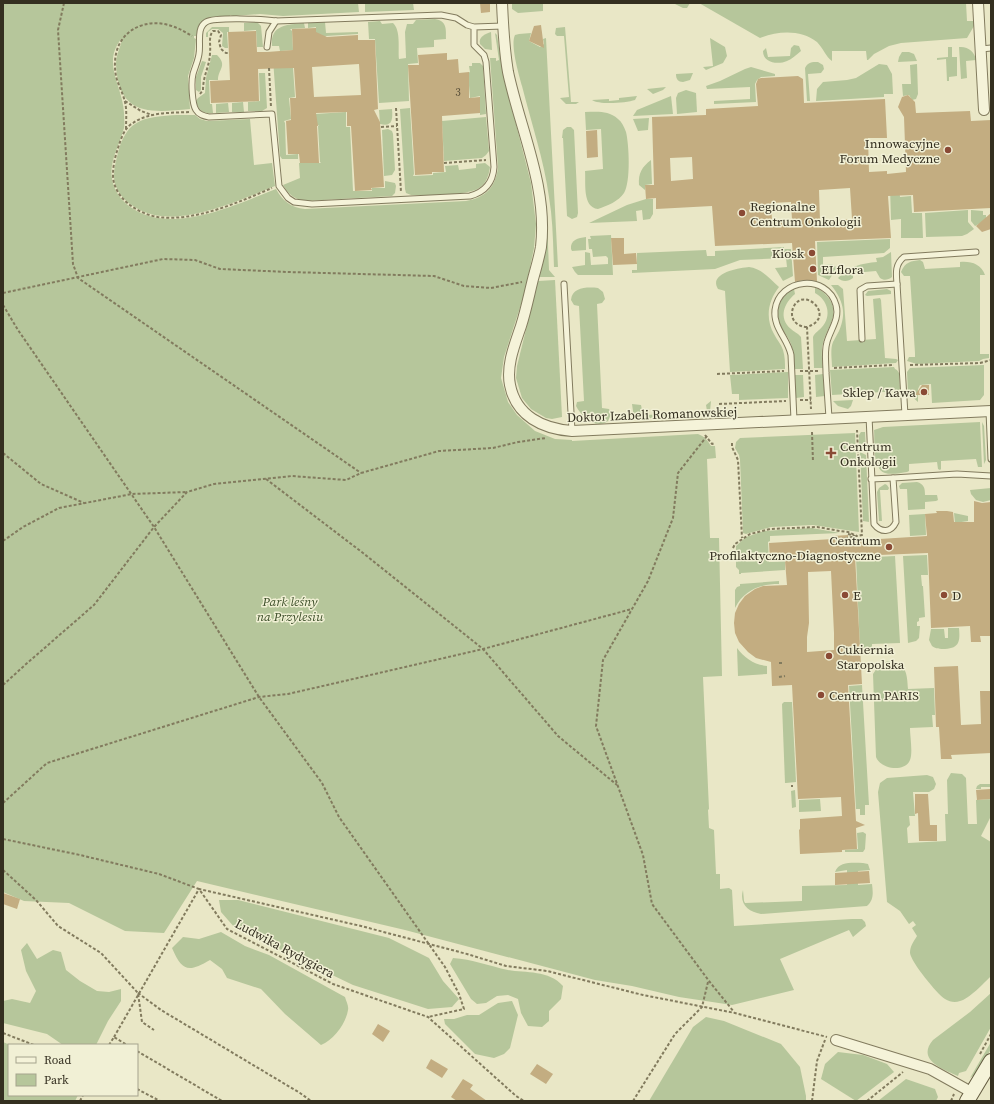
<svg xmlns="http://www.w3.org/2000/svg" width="994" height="1104" viewBox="0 0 994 1104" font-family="'Source Serif 4',serif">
<rect width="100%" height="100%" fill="#e9e7c6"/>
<g fill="#b6c69b">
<path d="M3 3H358L359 12 283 16 260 14 233 16 230 15V16C211 17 201 14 196 36H194V38L196 39 194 58 188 76 190 109C150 113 118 116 116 64 116 53 122 45 122 38 101 63 123 86 124 113 124 118 125 124 124 128 120 144 109 161 112 178 113 189 120 199 129 206 170 237 234 205 276 189 282 200 291 208 305 209L466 201C485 198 496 187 498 167L490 58H496V61L499 60 495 33 497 35 503 73 531 183 536 224 534 248 525 292 504 357 501 378 508 402 517 415 535 431 555 439 572 440V441L698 434C704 436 708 441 711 446H715L716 458 707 459 710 538H719L722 676 703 677 709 809 708 810 709 828 714 830 716 874H720V889L729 888 732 890 734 926 852 919H862L865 922 866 926 853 937 849 930 780 959 794 990 732 1005 679 997 632 986 595 980 405 930 197 881 164 933 125 931 69 903 24 901 3 892Z"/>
<polygon points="365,3 413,3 414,10 365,12"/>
<polygon points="512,3 543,3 543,11 518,13 512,9"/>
<polygon points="673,3 690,3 687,8 683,8"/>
<path d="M699 3H966L967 21H974V26L967 38 901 43 889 46 874 54 868 60H867L866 51H832V61C826 57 823 48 817 42 801 29 777 31 760 38Z"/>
<path d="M435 19C447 21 446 29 446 39L434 40V47L417 48 418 63 408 64 409 101 379 103 375 39H369L368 22 380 21 382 24 393 23C401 30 398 49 399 59L406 58 405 32 407 24H413L416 20Z"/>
<polygon points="257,22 261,26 263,47 257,47 256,30 244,31 244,23"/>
<polygon points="325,22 326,33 358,32 358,34 326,36 316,46 316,27 308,28 308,23"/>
<path d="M304 23 305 28 290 29 292 31 293 50 280 51 279 46H272C270 24 288 25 304 23Z"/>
<polygon points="212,27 229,27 229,32 227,32 228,48 225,48 222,46 223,33 218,29 212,29 208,32 208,37 206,37 206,33"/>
<polygon points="565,27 571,102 579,102 576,104 566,104 560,98 569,97 564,36 557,36 555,34 556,28"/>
<path d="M491 32 492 50 485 49 480 44C478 37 485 34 491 32Z"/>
<path d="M531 33 529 41 540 47 544 44 543 39 546 38 558 267H554C553 244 553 220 549 197 544 160 531 122 522 86 519 75 510 45 515 35L519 34Z"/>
<polygon points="710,38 725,47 727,56 723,63 706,70 703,67 713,66"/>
<path d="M794 45 799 46 801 51C796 55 792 59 787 61 778 65 763 63 763 51L766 48 768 57 790 56 791 48Z"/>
<polygon points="948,47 952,47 952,57 957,57 957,76 949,77 949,81 947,81 946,59 937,60 937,58 948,57"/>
<path d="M959 47C968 46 975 52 976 60L966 61 967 78 961 79Z"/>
<polygon points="902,52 909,52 914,54 917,61 898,62 899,57"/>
<path d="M212 55H217C228 66 218 69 218 80H209L210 104H212L213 113C203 114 198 110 196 101L198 98 205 93 206 78Z"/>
<polygon points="273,59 287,66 287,68 293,68 295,97 289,98 291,119 284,121 285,123 286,155 298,154 298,159 282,159 280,156"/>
<polygon points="202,61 206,62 201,77 201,90 199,92 196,90 196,77"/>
<path d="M818 62 823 65 824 69 821 73 808 74 810 101H807L805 68C808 62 812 62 818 62Z"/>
<polygon points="472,63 480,63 483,66 486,114 480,115 480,96 470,98 468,73 470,72 469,66 472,66"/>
<polygon points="879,64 887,65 892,74 893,94 884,94 884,97 816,101 817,89 823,82 847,80 856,78"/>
<polygon points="917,64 918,94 916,99 912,100 909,95 903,96 902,84 911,84 910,65"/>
<polygon points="751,67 775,74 775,76 761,77 757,80 755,84 756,102 714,104 714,101 750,99 750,87 707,89 706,86 720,81 745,69"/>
<polygon points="259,73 265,73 267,108 262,111 248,111 248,102 260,101"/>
<path d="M693 73 690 80 683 82C678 82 676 79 676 74Z"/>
<polygon points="666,87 663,90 653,94 647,89"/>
<polygon points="686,90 696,93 697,112 677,114 676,98 678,93"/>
<path d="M637 96 635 100C626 103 599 105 592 100L609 99V101L619 100V98Z"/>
<polygon points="671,96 673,114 633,116 637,110"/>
<polygon points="243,102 244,112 232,112 232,103"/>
<polygon points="228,103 229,112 216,113 216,104"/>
<path d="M410 108 414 174 413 176 433 175V173L446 172 445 166 458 165 459 170 476 168V164L485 163 490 167C489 175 486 184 479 188 467 196 426 195 411 195L406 193 405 189 400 109Z"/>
<path d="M392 109C393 120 392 127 380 124L379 110Z"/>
<path d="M346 112V127H350L353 191H372V188H385V181L395 183 396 186 395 193 392 196 306 201C295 200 288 194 283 185L300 178 299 163H321L320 162 318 126 319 125H317L315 114Z"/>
<path d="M585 112C597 112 608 110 618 119 622 122 624 127 626 132 629 144 631 182 624 193 619 201 607 206 598 209 582 207 586 183 585 171L603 169 601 129 586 130Z"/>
<path d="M177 115H195L200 119 207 121 250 119 254 165 272 163 275 186C242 199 196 220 161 216 141 214 114 199 114 176 114 167 117 157 119 149 122 139 127 129 135 124 147 116 163 116 177 115Z"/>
<polygon points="486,117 489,151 486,155 482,158 444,161 442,121"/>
<polygon points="649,118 648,130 638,131 633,119"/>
<polygon points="567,127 571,127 574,130 578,213 577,217 572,219 567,216 563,138 562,138 563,130"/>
<polygon points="388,129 392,131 393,134 395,170 392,175 384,176 382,130"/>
<path d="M651 160 652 184 645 185V190L639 185C638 173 642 167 651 160Z"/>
<polygon points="890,187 899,187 900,197 911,196 912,213 922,213 923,238 901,238 901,219 891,220"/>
<polygon points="646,199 653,199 653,214 650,219 643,220 642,210 636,211 637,221 589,223 627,205"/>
<polygon points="968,210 968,222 974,229 967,234 962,236 926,237 925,213"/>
<polygon points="971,210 983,211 983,215 986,215 986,220 975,226 971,221"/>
<polygon points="547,219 549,270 555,277 539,277 545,254"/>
<polygon points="611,235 613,275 578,275 575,272 572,267 585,265 585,252 590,253 591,265 608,264 608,258 606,256 593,257 592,249 589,249 588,239 591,239 590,236"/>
<path d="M586 237V250L572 251 571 249C570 240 578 238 586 237Z"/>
<polygon points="890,239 890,248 884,253 823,257 823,265 832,264 836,267 836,269 829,280 818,275 817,242"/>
<polygon points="784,247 784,249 791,249 793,276 783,281 775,268 787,267 786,258 740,260 715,269 632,273 632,270 637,270 637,253 706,250 707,256 715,256 715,251"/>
<path d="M891 252 892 277C888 280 884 281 880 278L876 271 853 273V278C848 282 842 282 838 278 848 267 862 263 877 262L876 258 883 257Z"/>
<path d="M920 260 923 262 925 269 960 267V262C971 261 981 264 985 275H980V354H989V358L983 359 979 361 917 364 907 361 909 357H915V353L910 276H904L901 272C905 262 911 261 920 260Z"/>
<path d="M749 267C761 268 770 279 779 287 768 301 765 318 774 334 777 340 781 344 783 350 785 356 785 363 785 369L730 372 725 291 718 289C708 273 739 268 749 267Z"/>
<polygon points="555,280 562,417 552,419 546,418 531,409 522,398 516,378 517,366 538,281"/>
<path d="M831 285H838L843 289 847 341 876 339 873 299 880 298 881 300 885 358 896 359 898 360 896 363 832 367C832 359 830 349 833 342 835 338 837 335 839 331 847 313 843 300 831 285Z"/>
<path d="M598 288 603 292 605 299 602 303 597 304 602 408 609 409 611 414 608 421C596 430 581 416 576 406L577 402 584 401 579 306 574 305 571 300C572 287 587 287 598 288Z"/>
<path d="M815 288C820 289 824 292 827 296 842 314 827 326 823 343 821 351 822 359 823 368H814L813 337C815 332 819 331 822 327 832 316 828 300 815 293Z"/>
<path d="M793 289H794L795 294C784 303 778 318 791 329 794 332 798 333 801 337L803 369H794C794 362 794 354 792 347 790 339 785 334 781 327 774 314 779 297 793 289Z"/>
<polygon points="887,289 891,291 891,294 867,296 865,295 868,291"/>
<polygon points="984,365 984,395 980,400 932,403 931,384 920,385 918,389 918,402 908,393 907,372 910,368"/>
<polygon points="894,367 895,369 897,370 899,373 900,389 899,391 832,395 830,370"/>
<polygon points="788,372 788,398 739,400 739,394 732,394 730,375"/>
<polygon points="823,374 825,396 816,397 815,375"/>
<polygon points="795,375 803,375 804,397 796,398"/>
<polygon points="853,400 851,406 848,409 838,406 833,401"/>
<polygon points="711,401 710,411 705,415 636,419 634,418 632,404 641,405 643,415 647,415 707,411 706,405"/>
<path d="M980 422 982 467H978L976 459 941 461V469L940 470 938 469 937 462 909 464V471L907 472C901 473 891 475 885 473 872 469 875 441 874 430L883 427Z"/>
<polygon points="982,422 984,426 986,460 984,464"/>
<polygon points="861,432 865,432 866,452 859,449 859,435"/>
<polygon points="855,433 859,532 813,525 771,527 746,534 743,533 740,460 739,455 735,448 736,442 740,438"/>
<polygon points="860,452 866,455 869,522 863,521"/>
<path d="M917 482C924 484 925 488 925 495H937L938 500 936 501 925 502V509L908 510 907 489H900L899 486 902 483Z"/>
<polygon points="885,484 887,485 889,488 888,490 880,490 882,521 879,521 877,492 879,488"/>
<polygon points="991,488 991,500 983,502 976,500 971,494 970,490"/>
<polygon points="954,513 968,516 968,521 955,523"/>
<polygon points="925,514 926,535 910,536 909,515"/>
<polygon points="812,528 840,533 770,536 770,541 768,542 769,562 785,561 785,570 741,573 741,574 739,574 739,570 736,567 736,546 746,537 764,531"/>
<polygon points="927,555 928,575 921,575 922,586 923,586 925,617 919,618 919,621 917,622 917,626 920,626 919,638 916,641 908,643 903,556"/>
<polygon points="895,556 900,643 872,644 872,648 860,649 856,558"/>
<path d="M779 581V584C760 584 744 590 735 608V590L737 587 740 586V584Z"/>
<path d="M948 628H959C960 641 960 648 945 649 940 649 936 649 932 646L929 640 931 629H944L945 638H948Z"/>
<path d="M737 648C744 658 755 665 767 666V674L738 676Z"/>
<path d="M888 661C907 663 907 674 908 689L934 688 935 715H932L933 727 910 728C910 736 913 753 910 760 905 773 880 769 876 757L873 674 879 665Z"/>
<polygon points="862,685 869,805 865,805 865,815 860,815 860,809 856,809 849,686"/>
<polygon points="784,702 792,702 796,782 786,783 785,783 782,704"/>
<path d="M951 773 962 774 966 778 968 824H977L976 800 991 799 990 787H981V789H976L977 786 980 784H991V816L981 836 991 842V976C984 983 969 999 960 1001 955 1003 950 1002 945 999 937 994 911 962 910 953 910 946 914 941 917 936L912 928 916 925 913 921 909 924 900 911 887 902 878 792 880 783 887 778 927 775 933 777 936 784 934 789 929 792H913L915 816H909L910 825 907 828 908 843 946 841 945 814H948L947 780Z"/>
<polygon points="795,790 796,807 792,808 791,791"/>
<polygon points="820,799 821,811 799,812 799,800"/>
<polygon points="863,832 866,834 865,849 863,852 845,852 845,850 858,849 857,833"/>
<path d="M863 863 868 864 870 870 858 871V885L872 884C873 893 874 900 867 906L761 914C748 912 739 904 743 890L744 901 745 903 802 901V886L847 885V870L835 872C839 861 853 863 863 863Z"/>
<polygon points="219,900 238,900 389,938 429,958 443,981 459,999 452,1007 428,1009 353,985 235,928 221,912"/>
<path d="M221 932 245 946 269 955 345 997C346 1001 349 1006 348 1010 346 1023 334 1040 321 1045L285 1014 261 989 227 978 222 969 210 960C188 973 182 971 172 948L183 937 199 939Z"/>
<polygon points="27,943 37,959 53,950 61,952 66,970 80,981 97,991 109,992 121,989 121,1001 108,1021 96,1045 63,1045 47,1034 3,1023 3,1001 12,999 30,1003 36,991 26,971 21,950"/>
<path d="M453 958C472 959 489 966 508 970 526 973 549 970 563 986L561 999 549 1011V1021L542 1027 528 1026 521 1013 518 999 508 995 497 996 486 1003 477 1004 471 999 450 964Z"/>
<path d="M991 993V1027L966 1071 959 1073 958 1076C943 1069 916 1060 933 1040L970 1012Z"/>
<polygon points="512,1001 518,1015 510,1048 504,1054 494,1058 475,1054 445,1024 444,1019 454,1019 467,1015 479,1015 498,1003"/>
<polygon points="706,1017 724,1021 781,1044 800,1067 806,1096 806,1101 649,1101 693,1027"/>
<polygon points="3,1042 10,1045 9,1045 9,1095 78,1095 75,1101 3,1101"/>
<polygon points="991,1042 991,1049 978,1072 970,1078"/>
<polygon points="838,1052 863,1055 887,1064 894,1072 856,1101 821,1079 825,1064"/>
<polygon points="906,1079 935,1089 938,1097 936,1101 878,1101"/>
</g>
<g fill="#c3ad81" fill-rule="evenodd">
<polygon points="480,3 490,3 490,12 481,13"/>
<polygon points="541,25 544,48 529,41 534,26"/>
<path d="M316 28V32L327 37 358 35V40H375L378 109 374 110 380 122 384 187 371 188 372 190 355 191 351 126H347V112L316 113 318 126H317L319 163H300L299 154H288L286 121 291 120 290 98H296L294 68 258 69 259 101 211 103 210 81 230 80 228 32 256 31 257 52H267L293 50 292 29ZM359 64 361 95 314 97 312 67Z"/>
<polygon points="447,53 447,60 458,59 459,73 469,72 469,98 480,97 480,113 442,116 444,172 432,172 432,174 415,175 408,65 419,65 418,55"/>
<path d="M798 76 803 79 804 103 885 99 887 138H868L869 172 887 171V174L906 172 904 117 898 107 902 97 908 95 915 102 916 113 970 111 971 121 991 120V208L914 212 913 195 888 196 891 238 815 241 817 281 804 280 795 282 792 243 715 246 712 206 656 209V198L646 199 645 185H654L652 117 706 115V109L758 106 756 84 758 79 761 78ZM692 157 693 179 671 181 670 158ZM850 188 852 219 820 221 819 190ZM791 202 792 220 772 221 771 203Z"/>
<polygon points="597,130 598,157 587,158 586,131"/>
<polygon points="991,213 991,229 982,232 976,226"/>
<polygon points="611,238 624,238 624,254 636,253 637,264 613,265"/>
<polygon points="922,385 929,385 929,395 915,395"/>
<path d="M974 501 982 503 991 502V636H980L981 642H971L970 626 931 628 928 553 855 556 862 684 848 685 856 821 865 825 856 828 857 849 842 850V852L800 854 799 829 800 830V819L842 816 841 797 798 799 792 685 772 686 771 662 756 658 748 652 739 642 735 633 734 623 735 613 739 604 745 596 755 589 763 586 787 585 785 561H770L769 543 833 539V536L848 535V541L927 536 925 514 937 513 936 511H947L953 512 954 522H974ZM831 571 834 633V650L807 652V637L809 623 808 572Z"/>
<polygon points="958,666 961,725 981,724 980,691 991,691 991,753 951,755 952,759 941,759 939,727 936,727 934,667"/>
<polygon points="990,789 990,799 977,800 976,790"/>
<polygon points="915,794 928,794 930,825 937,825 937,841 919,841 918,813 915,814"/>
<polygon points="869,871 870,883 835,885 835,873"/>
<polygon points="3,893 20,899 17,909 3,904"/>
<polygon points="378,1024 390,1031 383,1042 372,1034"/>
<polygon points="431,1059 448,1069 442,1078 426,1068"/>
<polygon points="537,1064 553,1074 546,1084 530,1074"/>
<polygon points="463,1079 473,1085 470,1089 487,1101 457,1101 451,1097"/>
</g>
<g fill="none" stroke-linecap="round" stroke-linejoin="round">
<defs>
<g id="lane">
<path d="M474 27V45L484 55 486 62 494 167C493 182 485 192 470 196L312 204 294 202 288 198 279 186 272 114 209 117C204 116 199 115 196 110 192 104 191 82 193 74 195 67 198 61 199 54 201 44 196 28 206 22 215 17 264 19 276 21L441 15 456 18 467 25 474 27 503 26"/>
<polyline points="267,47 269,32 276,21"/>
<polyline points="981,49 991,48"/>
<polyline points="564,284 572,431"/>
<polyline points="862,339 860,290 867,286 897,284"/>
<polyline points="989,411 991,459"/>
<path d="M905 415 897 284C896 273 895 264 904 257L976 252"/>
<path d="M869 416 874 524C881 533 891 533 896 522L893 478 957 474 991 476"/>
<path d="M794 420 791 355C788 339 773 328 775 310 779 278 827 273 836 305 840 319 830 330 827 342 824 352 826 363 826 373 827 388 828 403 829 418"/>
<polyline points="871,479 893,478"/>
</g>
<g id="street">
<path d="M502 3C503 26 504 49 508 72 520 129 548 187 541 247 539 258 536 268 533 279 529 295 526 310 521 326 515 344 506 365 510 385 516 416 543 429 572 431L991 411"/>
<polyline points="978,3 984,110"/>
<polyline points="836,1040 930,1069 973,1093"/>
</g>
<polyline id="secondary" points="967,1101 991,1061"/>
</defs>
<use href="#lane" stroke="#827b5e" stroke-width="7"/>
<use href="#street" stroke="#827b5e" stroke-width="12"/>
<use href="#secondary" stroke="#645c41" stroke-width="16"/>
<g stroke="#827b5e" stroke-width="2" stroke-dasharray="3 2" stroke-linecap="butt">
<polyline points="64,3 58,30 73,264 78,278 361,473"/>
<polyline points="269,68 271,107"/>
<path d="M200 94 203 90C203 75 210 66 210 52 211 45 208 37 213 31H218L221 35 219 42 221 49 226 53H229"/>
<polyline points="125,101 141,111 152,115"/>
<polyline points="396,108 401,192"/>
<path d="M189 112C170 113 149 112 133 123 124 128 121 139 118 148 115 157 113 166 113 175 113 198 138 214 158 217 195 222 239 202 272 188"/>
<polyline points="381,127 397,126"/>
<path d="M126 129C126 120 127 110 125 102 123 93 118 85 116 76 112 54 119 34 140 26 159 19 176 26 192 36"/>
<polyline points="444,163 486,160"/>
<polyline points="3,293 163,259 195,260 220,269 288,272 434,276 464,286 491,288 522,282"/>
<polyline points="3,305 18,330 154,527 259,697 322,783 339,817 445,967 459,994 464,1009 428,1017"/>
<path d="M807 327C797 327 789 319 793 308 803 284 838 317 807 327L811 409"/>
<polyline points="910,365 980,363 991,360"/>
<polyline points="834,368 894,365"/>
<polyline points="800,371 818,371"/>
<polyline points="717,374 784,371"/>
<polyline points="800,400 811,400"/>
<polyline points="719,404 786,401"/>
<polyline points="812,432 813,462"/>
<polyline points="705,435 712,444 715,443"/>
<polyline points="707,436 678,473 673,518 648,581 603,660 596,726 643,855 652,904 709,981 734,1012"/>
<polyline points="732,443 732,447 738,460 742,538"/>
<polyline points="3,453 41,484 84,503"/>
<polyline points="266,479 363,553 483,649 558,736 617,785"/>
<polyline points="848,534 855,536"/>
<polyline points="3,541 23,527 59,508 132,494 187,492"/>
<polyline points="842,541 842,539 862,535 857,430"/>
<polyline points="733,548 735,544 750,534 770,529 817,527 840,531 848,532 857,536"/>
<polyline points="779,663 784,663"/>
<polyline points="779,677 785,676"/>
<polyline points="3,685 25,665 94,605 154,527 187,492 214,484 292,476 346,480 361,473 439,451 493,448 518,442 546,438"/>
<polyline points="791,786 793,786"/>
<polyline points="3,803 47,763 259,697 288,694 483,649 632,609"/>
<polyline points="3,839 80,855 159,874 199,889 227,929 333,984 428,1017 516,1096 524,1101"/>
<polyline points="3,870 36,900 58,926 101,953 138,993 142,1022 154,1030"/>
<polyline points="138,993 161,1010 300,1093 311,1101"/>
<polyline points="3,1033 34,1045"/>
<polyline points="114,1037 199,889 361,926 467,954 506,966 547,971 643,995 735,1013 827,1037"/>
<polyline points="109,1045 114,1037 127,1045"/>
<polyline points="137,1051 222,1101"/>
<polyline points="980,1054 991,1034"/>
<polyline points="137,1089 160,1101"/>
<polyline points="80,1101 83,1095"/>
<polyline points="633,1101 675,1034 702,1007 708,982"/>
<polyline points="812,1101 817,1061 825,1040"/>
<polyline points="867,1101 903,1072"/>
<polyline points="951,1101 954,1094"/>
</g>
<use href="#lane" stroke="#f5f3d9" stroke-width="5"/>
<use href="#street" stroke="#f5f3d9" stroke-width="10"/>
<use href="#secondary" stroke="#f5f3d9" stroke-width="14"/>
</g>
<g fill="#8a4a35" stroke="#f1f0d5" stroke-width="1.5">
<circle cx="948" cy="150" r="4"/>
<circle cx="742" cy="213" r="4"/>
<circle cx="812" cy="253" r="4"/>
<circle cx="813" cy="269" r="4"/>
<circle cx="924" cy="392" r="4"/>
<path d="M829 447h4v4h4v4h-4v4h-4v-4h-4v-4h4z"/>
<circle cx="889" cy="547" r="4"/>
<circle cx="845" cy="595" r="4"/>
<circle cx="944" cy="595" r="4"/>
<circle cx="829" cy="656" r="4"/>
<circle cx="821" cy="695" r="4"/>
</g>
<g text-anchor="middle" stroke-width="3" stroke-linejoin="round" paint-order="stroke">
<g font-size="11" fill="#584e38">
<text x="458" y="96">3</text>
</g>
<g font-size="13" fill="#342f20" stroke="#f1f0d5" text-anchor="start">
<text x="940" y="148" text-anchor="end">Innowacyjne<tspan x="940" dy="15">Forum Medyczne</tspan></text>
<text x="750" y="211">Regionalne<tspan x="750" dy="15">Centrum Onkologii</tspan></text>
<text x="804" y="258" text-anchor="end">Kiosk</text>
<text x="821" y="274">ELflora</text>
<text x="916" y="397" text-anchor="end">Sklep / Kawa</text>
<text x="840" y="451">Centrum<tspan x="840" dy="15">Onkologii</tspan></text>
<text x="881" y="545" text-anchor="end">Centrum<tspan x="881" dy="15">Profilaktyczno-Diagnostyczne</tspan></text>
<text x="853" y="600">E</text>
<text x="952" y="600">D</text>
<text x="837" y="654">Cukiernia<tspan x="837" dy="15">Staropolska</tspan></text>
<text x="829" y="700">Centrum PARIS</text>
</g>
<g font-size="13" fill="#342f20" stroke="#f1f0d5">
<text transform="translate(652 414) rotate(-2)" y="5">Doktor Izabeli Romanowskiej</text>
<text transform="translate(285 948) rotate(28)" y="5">Ludwika Rydygiera</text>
</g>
<g font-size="13" font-style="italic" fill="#3c4e29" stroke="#f1f0d5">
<text x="290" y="606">Park leśny<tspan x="290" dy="15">na Przylesiu</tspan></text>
</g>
</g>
<rect width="994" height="1104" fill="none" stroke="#342f20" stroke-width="8"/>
<rect x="8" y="1044" width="130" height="52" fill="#f1f0d5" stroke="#a5a38d"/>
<rect x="16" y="1057" width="20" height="6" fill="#f5f3d9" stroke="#a5a38d"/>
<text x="44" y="1064" font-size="12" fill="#342f20">Road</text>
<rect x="16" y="1074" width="20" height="12" fill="#b6c69b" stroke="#a5a38d"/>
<text x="44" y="1084" font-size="12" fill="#342f20">Park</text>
</svg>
